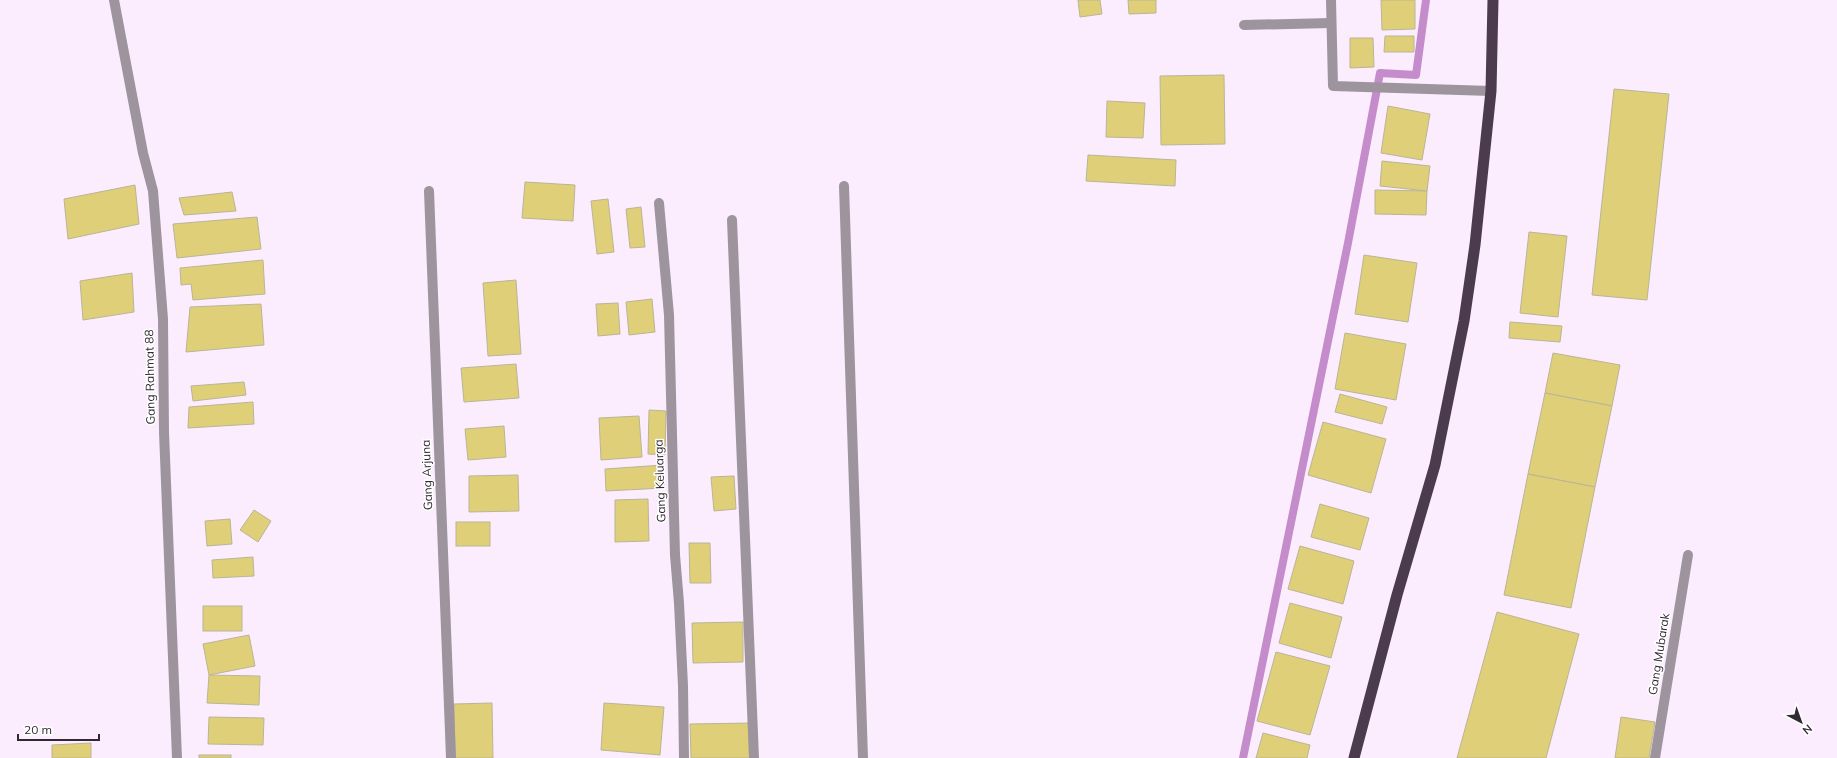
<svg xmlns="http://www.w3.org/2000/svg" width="1837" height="758" viewBox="0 0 1837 758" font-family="Mulish,sans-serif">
<rect width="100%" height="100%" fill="#fbedfd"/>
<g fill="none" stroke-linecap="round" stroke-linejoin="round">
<polyline stroke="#c58ccb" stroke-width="8" points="1243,758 1348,243 1380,73 1416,75 1426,0"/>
</g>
<g fill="#dfcf78" stroke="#bab597">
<polygon points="1078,0 1100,0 1102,14 1080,17"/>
<polygon points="1128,0 1156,0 1156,13 1129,14"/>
<polygon points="1381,0 1415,0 1415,29 1382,30"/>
<polygon points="1385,36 1414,36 1414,52 1384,52"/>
<polygon points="1350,38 1373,38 1374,67 1350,68"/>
<polygon points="1224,75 1225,144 1161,145 1160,76"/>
<polygon points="1614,89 1669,94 1647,300 1592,295"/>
<polygon points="1107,101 1145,103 1143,138 1106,137"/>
<polygon points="1388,106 1430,114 1422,160 1381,153"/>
<polygon points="1088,155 1176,160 1175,186 1086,181"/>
<polygon points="1382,161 1430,166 1427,191 1380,186"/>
<polygon points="525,182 575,185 573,221 522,218"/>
<polygon points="135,185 139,224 68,239 64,199"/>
<polygon points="1375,190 1427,191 1426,215 1375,214"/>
<polygon points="232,192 236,211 184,215 179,198"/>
<polygon points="608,199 614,252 597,254 591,201"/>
<polygon points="641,207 645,247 630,248 626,209"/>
<polygon points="257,217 261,249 177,258 173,224"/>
<polygon points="1529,232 1567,236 1558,317 1520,313"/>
<polygon points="1364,255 1417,263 1408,322 1355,314"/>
<polygon points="263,260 265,294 193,300 191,284 181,285 180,268"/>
<polygon points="132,273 134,312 83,320 80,281"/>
<polygon points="516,280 521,354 488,356 483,283"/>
<polygon points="652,299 655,332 629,335 626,302"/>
<polygon points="618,303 620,334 598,336 596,304"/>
<polygon points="261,304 264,345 186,352 190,307"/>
<polygon points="1510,322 1562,326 1560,342 1509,338"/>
<polygon points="1345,333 1406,344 1396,400 1335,389"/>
<polygon points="1553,353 1620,365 1612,406 1545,393"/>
<polygon points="516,364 519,398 464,402 461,368"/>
<polygon points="244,382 246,395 193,401 191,386"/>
<polygon points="1545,393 1612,406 1595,487 1528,474"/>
<polygon points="1340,394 1387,407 1382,424 1335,412"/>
<polygon points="253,402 254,424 188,428 189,407"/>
<polygon points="649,410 666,411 665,455 648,454"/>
<polygon points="639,416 642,457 601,460 599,418"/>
<polygon points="1323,422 1386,439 1371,493 1308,475"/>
<polygon points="504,426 506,457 468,460 465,429"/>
<polygon points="663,465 664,488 606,491 605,469"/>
<polygon points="1528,474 1595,487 1571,608 1504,595"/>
<polygon points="518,475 519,511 469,512 469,476"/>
<polygon points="734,476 736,509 714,511 711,477"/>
<polygon points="648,499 649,541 615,542 615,500"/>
<polygon points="1320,504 1369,518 1360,550 1311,537"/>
<polygon points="254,510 271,521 258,542 240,530"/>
<polygon points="230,519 232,544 207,546 205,521"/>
<rect x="456" y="522" width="34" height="24"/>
<polygon points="689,543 710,543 711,583 690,583"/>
<polygon points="1300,546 1354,561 1343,604 1288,589"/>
<polygon points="253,557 254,576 213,578 212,560"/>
<polygon points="1290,603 1342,617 1331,658 1279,643"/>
<rect x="203" y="606" width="39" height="25"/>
<polygon points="1497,612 1579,634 1546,758 1457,758"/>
<polygon points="743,622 743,662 693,663 692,623"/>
<polygon points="249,635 255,666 209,675 203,644"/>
<polygon points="1276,652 1330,666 1310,735 1257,721"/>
<polygon points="209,675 260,676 259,705 207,703"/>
<polygon points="492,703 493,758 455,758 454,704"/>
<polygon points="604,703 664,707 660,755 601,750"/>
<polygon points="209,717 264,718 263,745 208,744"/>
<polygon points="1621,717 1655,722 1649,758 1615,758"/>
<polygon points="751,723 751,758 691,758 690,724"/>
<polygon points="1263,733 1310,745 1307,758 1256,758"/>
<polygon points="91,743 91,758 52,758 52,745"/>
<rect x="199" y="755" width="32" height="3"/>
</g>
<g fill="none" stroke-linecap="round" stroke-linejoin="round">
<g stroke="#9d949e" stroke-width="10">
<polyline points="1331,0 1333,86 1491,91"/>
<polyline points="1244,25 1331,23"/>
</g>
<g stroke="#9d949e" stroke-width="10">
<polyline points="114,0 143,153 153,191 163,319 164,432 177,758"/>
<polyline points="844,186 863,758"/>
<polyline points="429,191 451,758"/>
<polyline points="659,203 669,315 675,555 679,603 683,686 684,758"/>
<polyline points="732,220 754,758"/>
<polyline points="1655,758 1688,555"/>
</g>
<polyline stroke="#4c3b4e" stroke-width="11" points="1354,758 1397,595 1435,465 1464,321 1475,245 1491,91 1493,0"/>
</g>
<g text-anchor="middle" stroke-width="3" stroke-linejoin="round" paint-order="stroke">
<g font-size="12" fill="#312932" stroke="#fff">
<text transform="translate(150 377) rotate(-91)" y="4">Gang Rahmat 88</text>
<text transform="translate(427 475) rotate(-92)" y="4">Gang Arjuna</text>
<text transform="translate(660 481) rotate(-92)" y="4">Gang Keluarga</text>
<text transform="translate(1659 654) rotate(-81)" y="4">Gang Mubarak</text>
</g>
</g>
<g transform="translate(1801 722) rotate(139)" stroke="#ffffff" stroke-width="3" paint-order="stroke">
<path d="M0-3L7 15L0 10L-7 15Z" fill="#312932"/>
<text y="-6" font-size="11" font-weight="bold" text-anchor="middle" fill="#312932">N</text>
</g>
<path d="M18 734v6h81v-6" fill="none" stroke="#312932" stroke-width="2"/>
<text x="24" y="734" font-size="12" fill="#312932" stroke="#ffffff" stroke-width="3" paint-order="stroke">20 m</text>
</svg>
